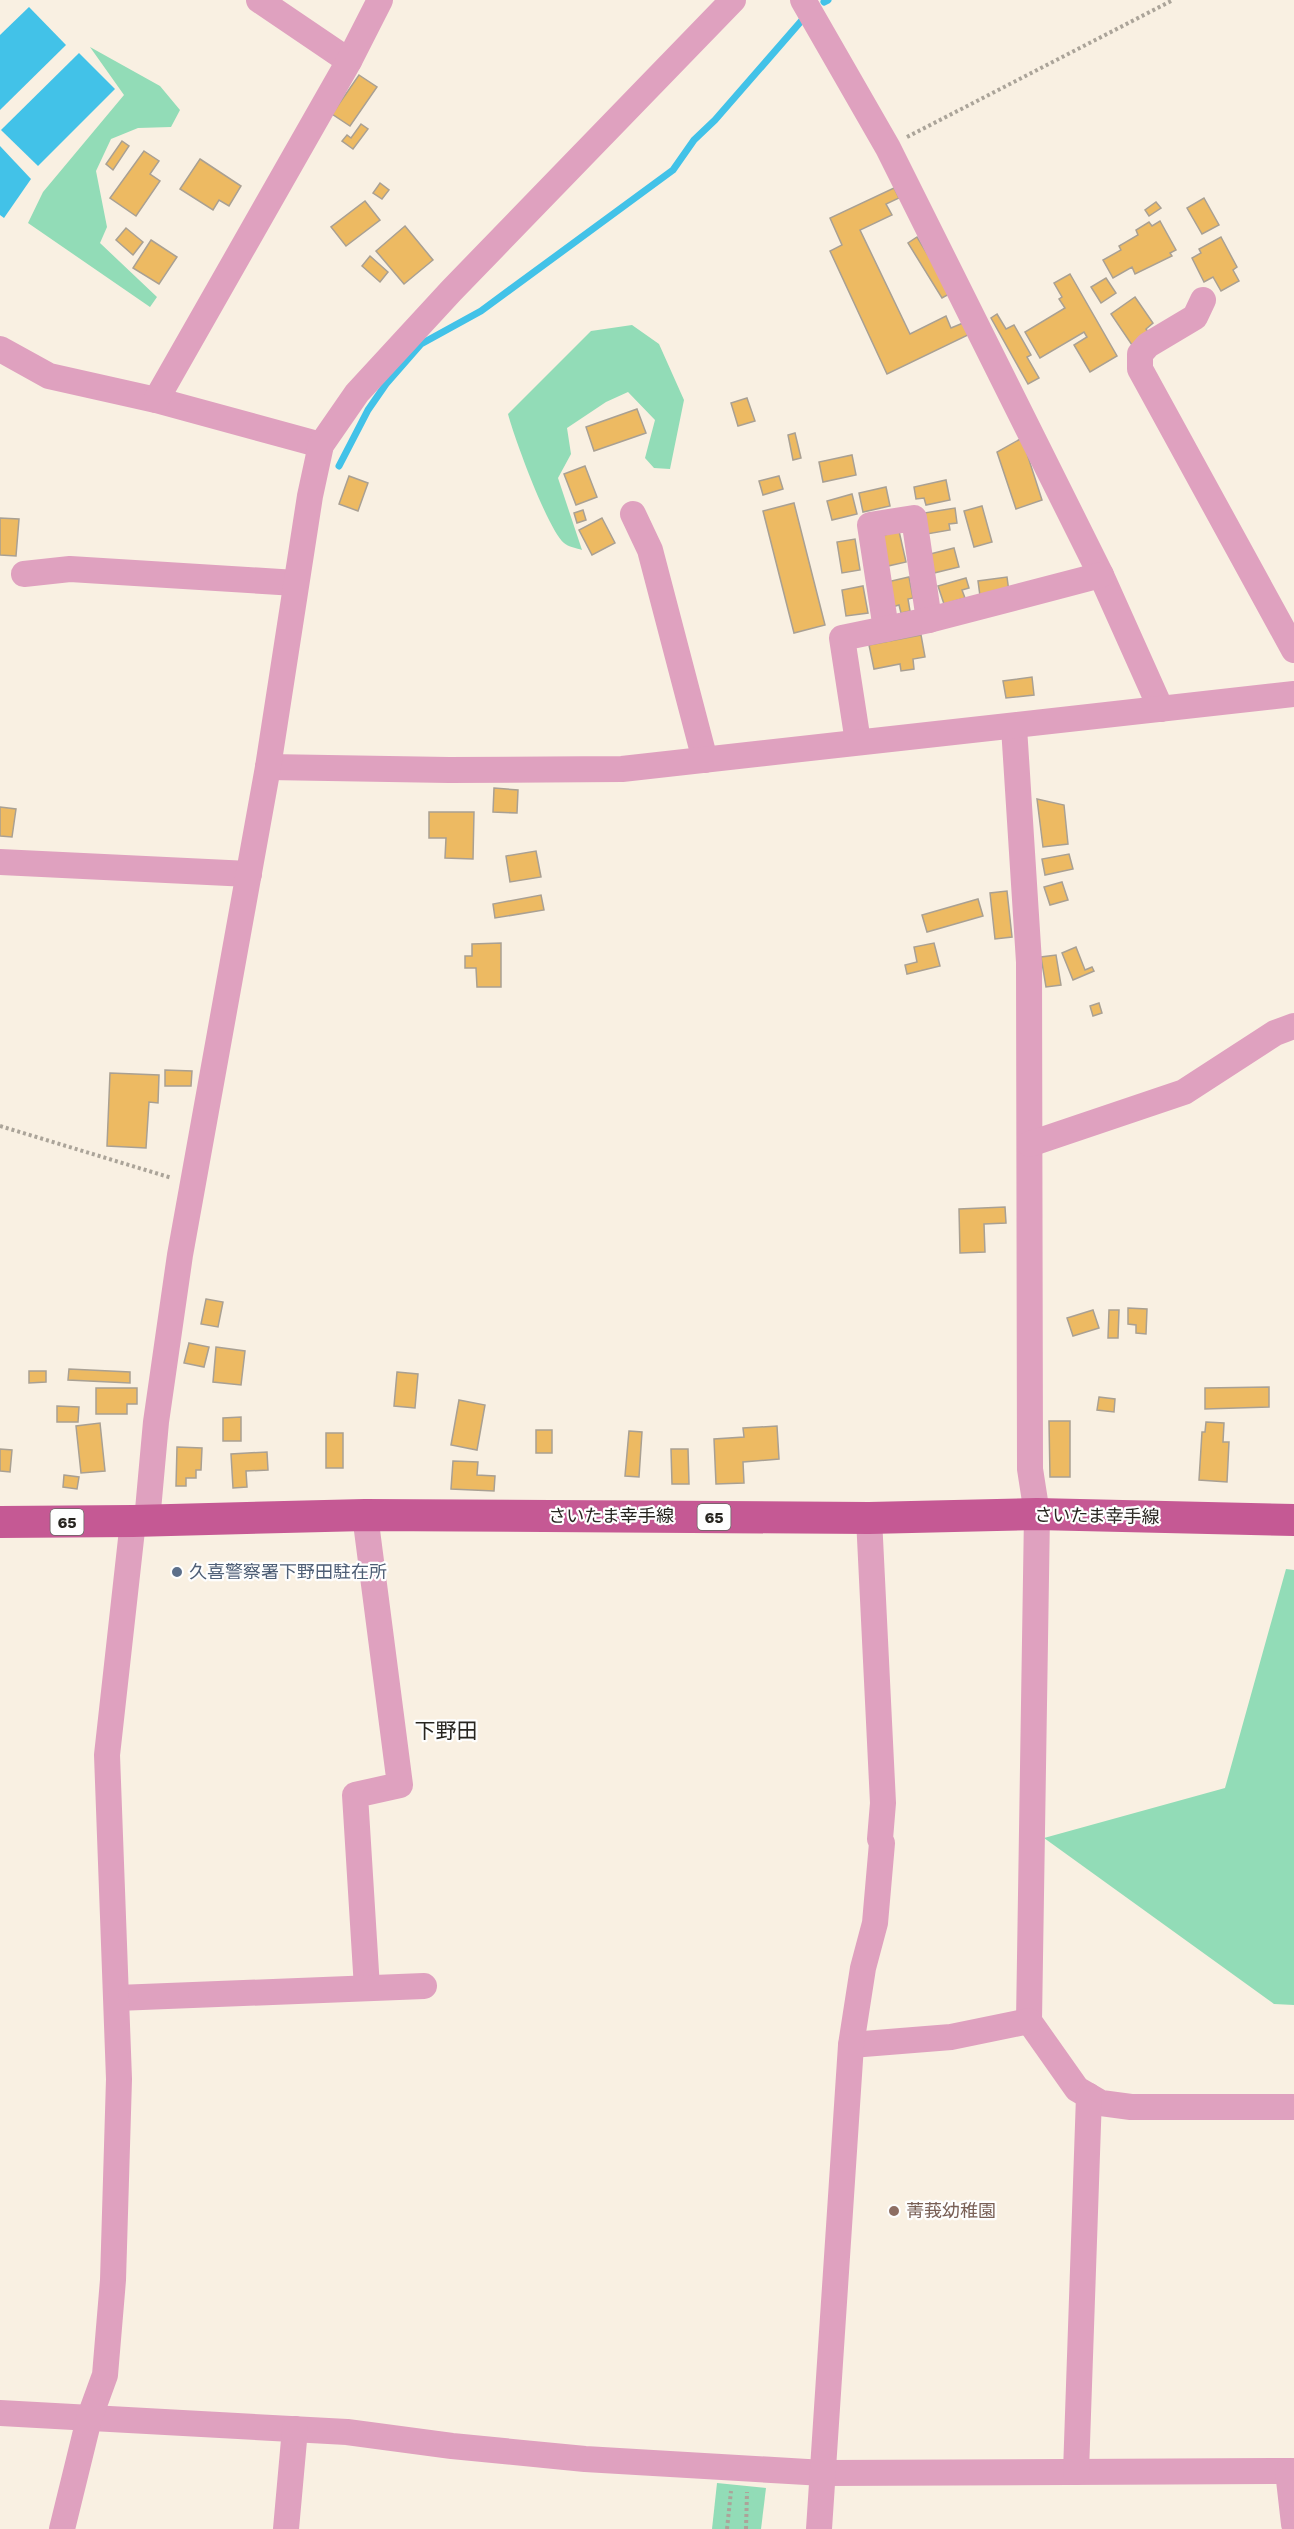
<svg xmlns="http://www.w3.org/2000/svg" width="1294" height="2529" viewBox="0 0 1294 2529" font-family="'Work Sans','Noto Sans JP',sans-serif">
<rect width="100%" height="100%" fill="#f9f0e2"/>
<g fill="#92dcb7">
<polygon points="90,47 160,86 180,110 171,127 138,128 111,139 96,171 107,227 100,243 157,297 150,307 28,223 43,192 124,95"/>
<path d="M632 325 659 344 684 400 670 469 654 468 645 458 655 420 628 392 606 402 567 428 571 454 558 478 582 550C577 548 568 547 564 543 548 530 514 437 508 414L591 331Z"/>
<polygon points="1286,1569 1294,1570 1294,2005 1274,2004 1044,1838 1225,1788"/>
<polygon points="717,2483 766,2488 761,2529 712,2529"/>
</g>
<g fill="#42c2e8">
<polygon points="29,7 66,45 0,110 0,35"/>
<polygon points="79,53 115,89 38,166 1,130"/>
<polygon points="0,146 31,179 4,218 0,215"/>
</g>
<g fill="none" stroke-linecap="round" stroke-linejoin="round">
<g stroke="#42c2e8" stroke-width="7">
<polyline points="824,2 828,0"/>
<polyline points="339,466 368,410 386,384 421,344 481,311 673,170 694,140 715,120 803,19"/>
</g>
</g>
<g fill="#edba62" stroke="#a9a093" stroke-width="1.5">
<polygon points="359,75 377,87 350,126 332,114"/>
<polygon points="361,124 368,129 353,149 342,141 347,135 351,138"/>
<polygon points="122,141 129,146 113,170 106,164"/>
<polygon points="144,151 159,161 150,174 160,181 136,216 110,198"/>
<polygon points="200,159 241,186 229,206 219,200 213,210 180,189"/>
<polygon points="380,183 389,190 382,199 373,193"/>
<polygon points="894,188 899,198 886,204 892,215 860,230 910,334 946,316 951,328 963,323 968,335 887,374 830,251 842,245 830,218"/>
<polygon points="1204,198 1219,225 1202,234 1187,208"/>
<polygon points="365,201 380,220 346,246 331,227"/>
<polygon points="1156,202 1161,208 1149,216 1145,210"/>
<polygon points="1160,221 1176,250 1170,253 1172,256 1135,274 1132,267 1113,278 1103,260 1121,250 1119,246 1138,235 1136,230 1149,222 1152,226"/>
<polygon points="405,226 433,260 404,284 376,251"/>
<polygon points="126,228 143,242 133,255 116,240"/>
<polygon points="917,237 951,293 942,298 908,243"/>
<polygon points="1221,237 1237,267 1233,270 1239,281 1221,291 1213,277 1204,282 1192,258 1201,253 1199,249"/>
<polygon points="151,240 177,257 159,284 133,268"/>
<polygon points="370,256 388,272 380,282 362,266"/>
<polygon points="1070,274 1117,356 1090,372 1074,345 1087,337 1084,332 1040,358 1025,332 1065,308 1059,299 1062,297 1054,283"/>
<polygon points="1106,278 1116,293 1101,303 1091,287"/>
<polygon points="1135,297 1153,323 1146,329 1149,333 1132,345 1111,314"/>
<polygon points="997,314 1006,329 1014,325 1031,355 1027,357 1039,378 1028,384 991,318"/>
<polygon points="747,398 755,421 738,426 731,403"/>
<polygon points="637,409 646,433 594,451 586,427"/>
<polygon points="795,433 801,458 793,460 788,435"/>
<polygon points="1022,438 1042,500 1016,509 997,452"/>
<polygon points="852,455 856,475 823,482 819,462"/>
<polygon points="585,466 597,497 576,505 564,474"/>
<polygon points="349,476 368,483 358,511 339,504"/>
<polygon points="779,476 783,489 763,495 759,481"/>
<polygon points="946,480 950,500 926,505 924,498 916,499 914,487"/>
<polygon points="886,487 890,506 863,512 859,493"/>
<polygon points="852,494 857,514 832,520 827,501"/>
<polygon points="794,503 825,625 794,633 763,511"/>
<polygon points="982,506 992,542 974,547 964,511"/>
<polygon points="955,508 957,523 949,524 950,530 927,534 924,513"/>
<polygon points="583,510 586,520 577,523 574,513"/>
<polygon points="0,518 19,519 16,556 0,555"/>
<polygon points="602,518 615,543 592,555 579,530"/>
<polygon points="899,531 906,562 888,566 881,536"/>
<polygon points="855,539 860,570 842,573 837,542"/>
<polygon points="954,548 959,567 934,573 930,554"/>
<polygon points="909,577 913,598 908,599 910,611 901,613 899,605 892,607 887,582"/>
<polygon points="1007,577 1009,592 980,596 978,581"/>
<polygon points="966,578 969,588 962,590 965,598 944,604 938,586"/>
<polygon points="863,586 868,613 846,616 842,590"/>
<polygon points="921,635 925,657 913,659 914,669 901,671 900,664 874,669 869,645"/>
<polygon points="1032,677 1034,695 1006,698 1003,681"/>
<polygon points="494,788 518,790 517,813 493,812"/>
<polygon points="1037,799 1064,805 1068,844 1043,847"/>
<polygon points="0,807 16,809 12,837 0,836"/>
<polygon points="429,812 474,812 473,859 445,858 446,838 429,838"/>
<polygon points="536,851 541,877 510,882 506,856"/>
<polygon points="1069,854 1073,869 1045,875 1042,859"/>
<polygon points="1062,882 1068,900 1050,905 1044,887"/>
<polygon points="1007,891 1012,937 995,939 990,893"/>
<polygon points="541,895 544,910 495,918 493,904"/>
<polygon points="978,899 983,916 927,932 922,915"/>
<polygon points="501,943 501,987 477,987 476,968 465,968 465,956 472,956 472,944"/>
<polygon points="934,943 940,966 907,974 905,965 917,962 914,947"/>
<polygon points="1076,947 1085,970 1092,967 1094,971 1073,980 1062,953"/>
<polygon points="1056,955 1061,985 1046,987 1041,957"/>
<polygon points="1099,1003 1102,1013 1093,1016 1090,1006"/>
<polygon points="165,1070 192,1071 191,1086 165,1086"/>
<polygon points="110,1073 159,1075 158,1103 149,1102 146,1148 107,1146"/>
<polygon points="1005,1207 1006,1223 984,1224 985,1252 960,1253 959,1209"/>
<polygon points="206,1299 223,1302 218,1327 201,1324"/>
<polygon points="1128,1308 1147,1309 1146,1334 1136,1333 1136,1325 1128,1324"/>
<polygon points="1093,1310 1099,1328 1073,1336 1067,1318"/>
<polygon points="1109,1310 1119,1310 1118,1338 1108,1338"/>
<polygon points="189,1343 209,1347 204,1367 184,1363"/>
<polygon points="216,1347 245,1351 241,1385 213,1382"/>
<polygon points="69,1369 130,1372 130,1383 68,1380"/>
<polygon points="29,1371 46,1371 46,1382 29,1383"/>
<polygon points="397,1372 418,1374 415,1408 394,1406"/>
<polygon points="1269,1387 1269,1407 1205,1409 1205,1388"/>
<polygon points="96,1388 137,1388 137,1404 127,1404 127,1414 96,1414"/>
<polygon points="1099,1397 1115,1399 1114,1412 1097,1410"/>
<polygon points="459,1400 485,1405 477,1450 451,1445"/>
<polygon points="57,1406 79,1407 78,1422 57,1422"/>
<polygon points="241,1417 241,1441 223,1441 223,1418"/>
<polygon points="1049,1421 1070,1421 1070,1477 1050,1477"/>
<polygon points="1206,1422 1224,1423 1223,1442 1229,1442 1227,1482 1199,1480 1202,1432 1205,1432"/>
<polygon points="100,1423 105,1471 81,1473 76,1426"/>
<polygon points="777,1426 779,1459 743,1462 744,1483 716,1484 714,1439 744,1437 743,1428"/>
<rect x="536" y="1430" width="16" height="23"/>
<polygon points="629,1431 642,1432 639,1477 625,1476"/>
<rect x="326" y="1433" width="17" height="35"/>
<polygon points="177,1447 202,1448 201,1470 196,1470 196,1478 186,1478 186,1486 176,1486"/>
<polygon points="0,1449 12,1450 10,1472 0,1471"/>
<polygon points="671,1449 688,1449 689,1484 672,1484"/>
<polygon points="267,1452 268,1470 246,1471 247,1487 233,1488 231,1454"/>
<polygon points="453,1461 478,1462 477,1475 495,1476 494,1491 451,1489"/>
<polygon points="64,1475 79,1477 77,1489 63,1487"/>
</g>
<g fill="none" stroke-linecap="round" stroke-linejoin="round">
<g stroke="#aba499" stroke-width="4" stroke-dasharray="3 3" stroke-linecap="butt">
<polyline points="907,137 1173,0"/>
<polyline points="0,1126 172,1178"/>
<polyline points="727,2529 731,2491"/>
<polyline points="746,2529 747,2492"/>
</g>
<g stroke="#dfa1bf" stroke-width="26">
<polyline points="259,0 349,61"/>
<polyline points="803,0 888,148 1101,575 1161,709"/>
<polyline points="1203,300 1195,317 1148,345 1140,354 1140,369 1294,650"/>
<polyline points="0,349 49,376 156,400 321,445"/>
<polyline points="156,400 349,61 380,0"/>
<polyline points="633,514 650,550 705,760"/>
<polyline points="24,574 70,569 296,583"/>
<polyline points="886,629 870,525 914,518 929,620"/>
<polyline points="1014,727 1029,962 1030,1469 1037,1514 1029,2021 1077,2089 1101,2103 1131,2107 1294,2107"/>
<polyline points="858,742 842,638 929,620 1101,575"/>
<polyline points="268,767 449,770 622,769 1294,694"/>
<polyline points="0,862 249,874"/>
<polyline points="1030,1144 1184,1092 1275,1033 1294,1026"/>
<polyline points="365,1515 400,1785 355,1795 367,1988"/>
<polyline points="147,1521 156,1422 180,1255 268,767 310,496 321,445 357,393 451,291 733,0"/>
<polyline points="117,1998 424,1986"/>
<polyline points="851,2045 951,2037 1029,2021"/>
<polyline points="0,2413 347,2432 452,2446 585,2459 824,2473 1294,2471"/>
<polyline points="1288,2471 1294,2524"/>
<polyline points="1076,2472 1089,2096"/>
<polyline points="62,2529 89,2419 105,2375 113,2280 119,2079 107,1755 133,1521"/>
<polyline points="286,2529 295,2429"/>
<polyline points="819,2529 851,2045 863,1968 875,1923 882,1843 880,1839 883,1803 869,1518"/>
</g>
<polyline stroke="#c55994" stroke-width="32" points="0,1522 133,1521 365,1515 869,1518 1037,1514 1294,1520"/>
</g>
<circle fill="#5c6f8a" stroke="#fefefe" stroke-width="2" cx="177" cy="1572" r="6"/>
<circle fill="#8d6e63" stroke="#fefefe" stroke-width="2" cx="894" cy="2211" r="6"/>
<g text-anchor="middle" stroke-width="4.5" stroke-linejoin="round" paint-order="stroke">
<g fill="#fefefe" stroke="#686663" stroke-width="1.5">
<rect x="697.5" y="1504" width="33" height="26" rx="4.5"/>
<rect x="50.5" y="1509" width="33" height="26" rx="4.5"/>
</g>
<g font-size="16" font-weight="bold" fill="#282520">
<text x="714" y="1523">65</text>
<text x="67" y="1528">65</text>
</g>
<g font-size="18" fill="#282520" stroke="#fefefe">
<text x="611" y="1522">さいたま幸手線</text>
<text transform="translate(1097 1516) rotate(1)" y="6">さいたま幸手線</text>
</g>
<g font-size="18" fill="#4e5e75" stroke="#fefefe" text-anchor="start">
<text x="189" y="1578">久喜警察署下野田駐在所</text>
</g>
<g font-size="18" fill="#785e54" stroke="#fefefe" text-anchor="start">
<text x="906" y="2217">菁莪幼稚園</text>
</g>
<g font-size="21" fill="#282520" stroke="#fefefe">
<text x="446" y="1738">下野田</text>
</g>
</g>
</svg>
